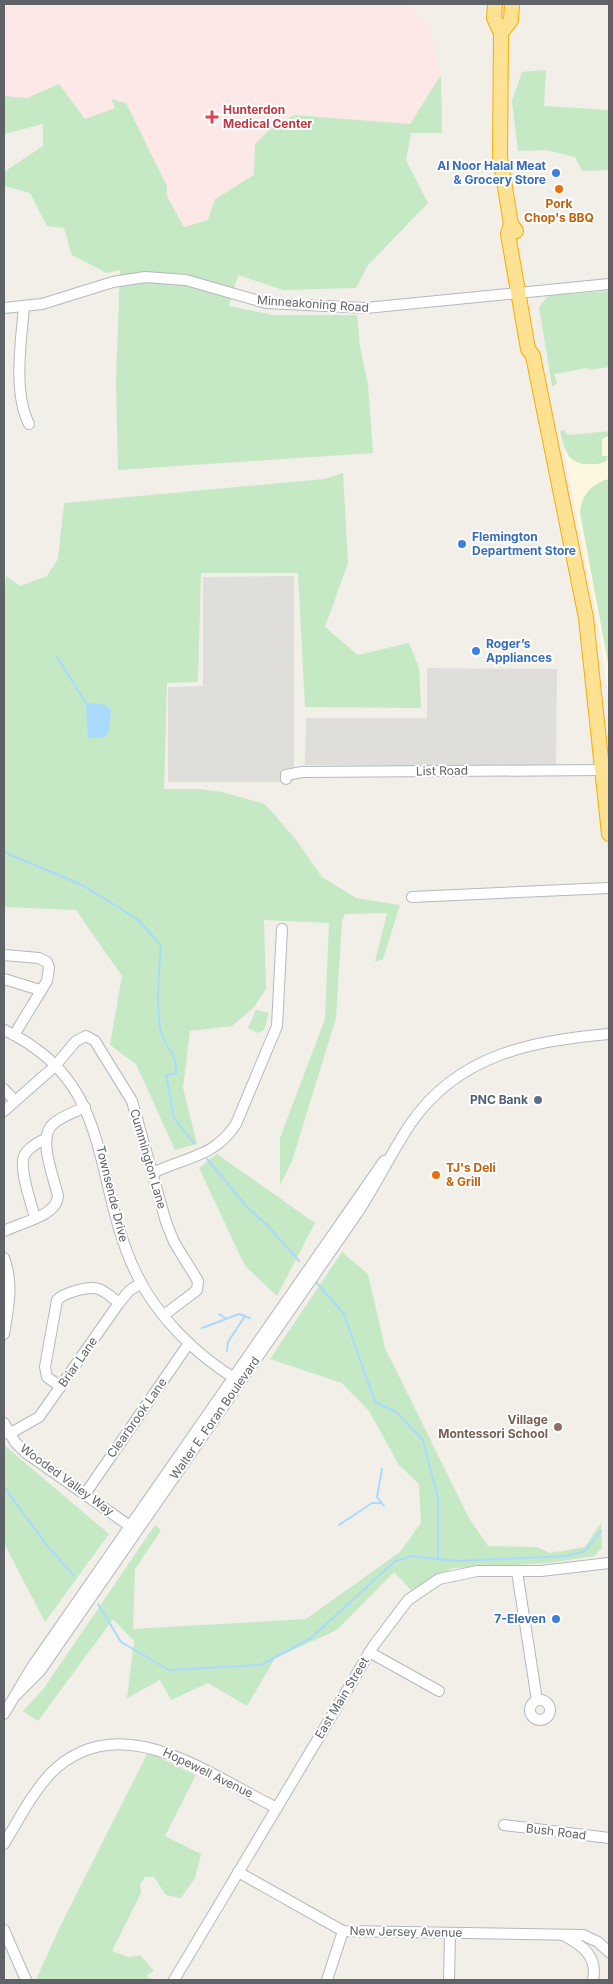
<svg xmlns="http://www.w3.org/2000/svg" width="613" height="1984" viewBox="0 0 613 1984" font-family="Inter,sans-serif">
<rect width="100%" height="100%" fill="#f1efe8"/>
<polygon fill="#fef7e0" points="564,430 568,435 609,431 609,702 599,630 560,431"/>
<g fill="#e0deda">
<polygon points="294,576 294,782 168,782 168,687 203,686 203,577"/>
<polygon points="427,668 557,669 556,767 305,765 306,718 427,718"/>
</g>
<polygon fill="#fce8e6" points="4,4 408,4 430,28 441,75 410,124 295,115 255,144 254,175 215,199 208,220 183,227 167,196 167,186 112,99 115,108 85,119 59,84 27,98 4,96"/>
<g fill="#c5e8c5">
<polygon points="546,70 544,106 609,110 609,170 582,171 575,157 546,150 518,151 512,101 522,72"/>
<polygon points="441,75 442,133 411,133 406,160 428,203 368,265 356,288 283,290 238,275 229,306 273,315 357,315 360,347 368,385 373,453 118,470 116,381 120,270 107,273 72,255 64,228 47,226 30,193 4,186 4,172 43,146 43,124 4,134 4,96 27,98 59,84 85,119 115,108 111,99 126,103 167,186 167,196 184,227 208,220 215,199 254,175 255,144 271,128 295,115 410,124"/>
<polygon points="609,291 609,367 589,370 588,368 554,374 557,383 554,386 552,386 539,307 547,297 553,295"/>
<path d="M564 430 568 435 609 431V436L602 439V456H608L606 461C602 464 596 464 591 464 568 466 564 449 560 431Z"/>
<polygon points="343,473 348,563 325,627 358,655 409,643 419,668 421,708 305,707 298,573 201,573 198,682 167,683 164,789 199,789 222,792 265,804 297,841 322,877 356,898 400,905 383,959 375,962 387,913 345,914 342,921 336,1018 292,1161 280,1185 280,1138 325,1019 329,923 264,920 266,989 254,1007 232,1026 190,1031 183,1088 197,1144 175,1150 136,1064 110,1045 122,976 76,910 4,907 4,601 6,576 20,586 47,576 58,559 64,503 325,479"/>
<path d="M609 479V668L580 513C581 495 592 483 609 479Z"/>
<polygon points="256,1010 269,1013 264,1030 258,1033 248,1028"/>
<polygon points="217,1154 315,1223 277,1296 245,1266 199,1168"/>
<polygon points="342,1252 368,1274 385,1348 469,1518 488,1546 537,1547 550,1553 585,1547 601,1523 602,1548 594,1556 549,1563 453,1568 411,1590 394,1572 337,1630 275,1658 247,1706 208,1683 171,1700 160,1680 127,1698 134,1641 113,1619 38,1721 23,1711 44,1688 155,1525 161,1530 135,1569 133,1629 306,1619 400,1552 421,1523 419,1484 399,1465 369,1411 342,1383 270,1359"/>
<polygon points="4,1445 109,1534 45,1622 4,1543"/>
<polygon points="148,1752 196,1775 165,1836 201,1854 195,1878 181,1898 166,1895 154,1877 145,1877 140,1884 141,1893 112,1951 128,1957 140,1955 154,1971 146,1976 153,1980 36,1980 59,1929"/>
</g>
<polygon fill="#aadaff" points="86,703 101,704 111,709 109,731 103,738 88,738"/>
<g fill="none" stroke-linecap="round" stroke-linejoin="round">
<g stroke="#aadaff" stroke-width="2">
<polyline points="57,657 86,703"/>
<path d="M4 852 82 885 136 918 161 945C159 968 155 1015 162 1035 168 1053 177 1051 176 1074L166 1075 174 1118 194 1143"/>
<polyline points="207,1159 247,1207 268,1226 299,1261"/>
<polyline points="317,1283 344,1314 375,1402 396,1412 423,1440 438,1498 438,1559"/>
<polyline points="219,1314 225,1318"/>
<polyline points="202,1328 239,1314 250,1318"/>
<polyline points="227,1351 228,1342 245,1316"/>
<polyline points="382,1469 377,1497 384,1506"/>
<polyline points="4,1487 46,1544 74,1576"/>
<polyline points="339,1525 372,1503 381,1503"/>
<polyline points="98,1604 121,1642 169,1670 261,1665 311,1638 394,1562 411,1556 455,1561 567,1556 585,1551 601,1531"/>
</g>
<defs>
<g id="minor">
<path d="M24 307C21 341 13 393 29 424"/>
<polyline points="4,308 42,304 113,282 145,277 186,280 266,303 366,308 609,284"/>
<polyline points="286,779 286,775 302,772 603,770"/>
<polyline points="412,897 609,888"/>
<polyline points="4,955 39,958 47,962 49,967 47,981 14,1035"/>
<polyline points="4,979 40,990"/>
<path d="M4 1030C116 1082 91 1180 136 1273 157 1317 197 1356 239 1381"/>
<polyline points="4,1089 14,1100"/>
<polyline points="4,1111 55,1066 76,1041 86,1036 95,1041 132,1101 166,1222 174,1242 198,1281 197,1290 164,1315"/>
<path d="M153 1173C184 1157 214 1158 236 1124L277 1026 282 929"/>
<path d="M35 1217C31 1204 19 1168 24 1156 27 1149 38 1142 45 1139"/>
<path d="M4 1231C20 1223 57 1216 58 1196 54 1178 37 1137 53 1124 62 1116 75 1112 85 1107"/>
<path d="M4 1258C14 1284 8 1308 4 1334"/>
<path d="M61 1387 47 1377 45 1367 57 1300C62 1295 68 1293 75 1291 98 1284 102 1289 119 1303"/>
<polyline points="4,1423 15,1442 26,1453 134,1529"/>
<polyline points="9,1434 39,1417 119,1303 129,1291 141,1283"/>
<polyline points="85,1494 189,1343"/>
<polyline points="517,1572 537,1700"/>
<polyline points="369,1652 439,1691"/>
<path d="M16 1695 40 1671 356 1215C376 1185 391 1153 411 1123 459 1054 532 1041 609 1034"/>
<circle cx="540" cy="1710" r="10"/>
<polyline points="4,1714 32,1667 384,1161"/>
<polyline points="504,1825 609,1838"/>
<path d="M4 1844C18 1821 31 1795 50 1774 119 1704 209 1775 277 1808"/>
<polyline points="238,1872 343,1931 583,1935 598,1942 609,1952"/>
<polyline points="4,1930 26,1980"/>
<path d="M563 1935C582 1945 598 1956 593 1980"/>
<polyline points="174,1980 374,1645 408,1600 439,1579 477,1571 541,1571 609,1563"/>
<polyline points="327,1980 343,1931"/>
<polyline points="449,1980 450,1933"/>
</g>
<g id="highway">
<polyline points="495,4 494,18 501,33 500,157 511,224 516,231"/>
<polyline points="501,33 511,20 512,4"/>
<polyline points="511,224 508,234 528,349 533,356 586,618 609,834"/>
</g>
</defs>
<use href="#minor" stroke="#b5b8bc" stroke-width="12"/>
<use href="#highway" stroke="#f9ab00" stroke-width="16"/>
<use href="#minor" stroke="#fff" stroke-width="10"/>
<use href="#highway" stroke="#fde293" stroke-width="14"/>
</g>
<path fill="#e0444e" stroke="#fff" stroke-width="2" d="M209.5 109.5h5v5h5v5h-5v5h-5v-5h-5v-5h5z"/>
<g fill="#3f7fe0" stroke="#fff" stroke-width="2">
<circle cx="556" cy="173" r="5"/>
<circle cx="462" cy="544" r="5"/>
<circle cx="476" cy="651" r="5"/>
<circle cx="556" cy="1619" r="5"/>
</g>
<g fill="#e8710a" stroke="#fff" stroke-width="2">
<circle cx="559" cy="189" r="5"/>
<circle cx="436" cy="1175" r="5"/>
</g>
<circle fill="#5c6f8a" stroke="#fff" stroke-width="2" cx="538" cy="1100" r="5"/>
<circle fill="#8d6e63" stroke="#fff" stroke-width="2" cx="558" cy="1427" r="5"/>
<g text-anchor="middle" stroke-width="4" stroke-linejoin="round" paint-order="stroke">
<g font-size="12" font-weight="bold" fill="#be3a42" stroke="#fff" text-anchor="start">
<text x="223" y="114">Hunterdon<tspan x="223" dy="14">Medical Center</tspan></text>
</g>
<g font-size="12" font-weight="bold" fill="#366cbe" stroke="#fff" text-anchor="end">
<text x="546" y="170">Al Noor Halal Meat<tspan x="546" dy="14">&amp; Grocery Store</tspan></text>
<text x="472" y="541" text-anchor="start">Flemington<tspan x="472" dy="14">Department Store</tspan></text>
<text x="486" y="648" text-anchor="start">Roger’s<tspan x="486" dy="14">Appliances</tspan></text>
<text x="546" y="1623">7-Eleven</text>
</g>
<g font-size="12" font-weight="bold" fill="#c56008" stroke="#fff">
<text x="559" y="208">Pork<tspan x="559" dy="14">Chop's BBQ</tspan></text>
<text x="446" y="1172" text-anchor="start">TJ's Deli<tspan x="446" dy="14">&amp; Grill</tspan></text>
</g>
<g font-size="12" fill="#5f6368" stroke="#fff">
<text transform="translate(313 304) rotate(4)" y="4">Minneakoning Road</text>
<text transform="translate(442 771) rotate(-1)" y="4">List Road</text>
<text transform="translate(148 1159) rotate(74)" y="4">Cummington Lane</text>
<text transform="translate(112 1194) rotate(76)" y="4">Townsende Drive</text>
<text transform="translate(78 1362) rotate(-55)" y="4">Briar Lane</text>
<text transform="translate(137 1418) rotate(-55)" y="4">Clearbrook Lane</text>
<text transform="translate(215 1418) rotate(-55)" y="4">Walter E. Foran Boulevard</text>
<text transform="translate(67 1480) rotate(36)" y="4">Wooded Valley Way</text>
<text transform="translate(342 1698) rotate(-59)" y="4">East Main Street</text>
<text transform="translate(208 1773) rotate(26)" y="4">Hopewell Avenue</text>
<text transform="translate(556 1832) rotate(7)" y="4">Bush Road</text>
<text transform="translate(406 1932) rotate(1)" y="4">New Jersey Avenue</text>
</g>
<g font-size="12" font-weight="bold" fill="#4e5e75" stroke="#fff" text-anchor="end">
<text x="528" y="1104">PNC Bank</text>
</g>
<g font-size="12" font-weight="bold" fill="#785e54" stroke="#fff" text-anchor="end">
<text x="548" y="1424">Village<tspan x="548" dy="14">Montessori School</tspan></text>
</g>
</g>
<rect width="613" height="1984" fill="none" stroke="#5f6368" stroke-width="10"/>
</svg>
